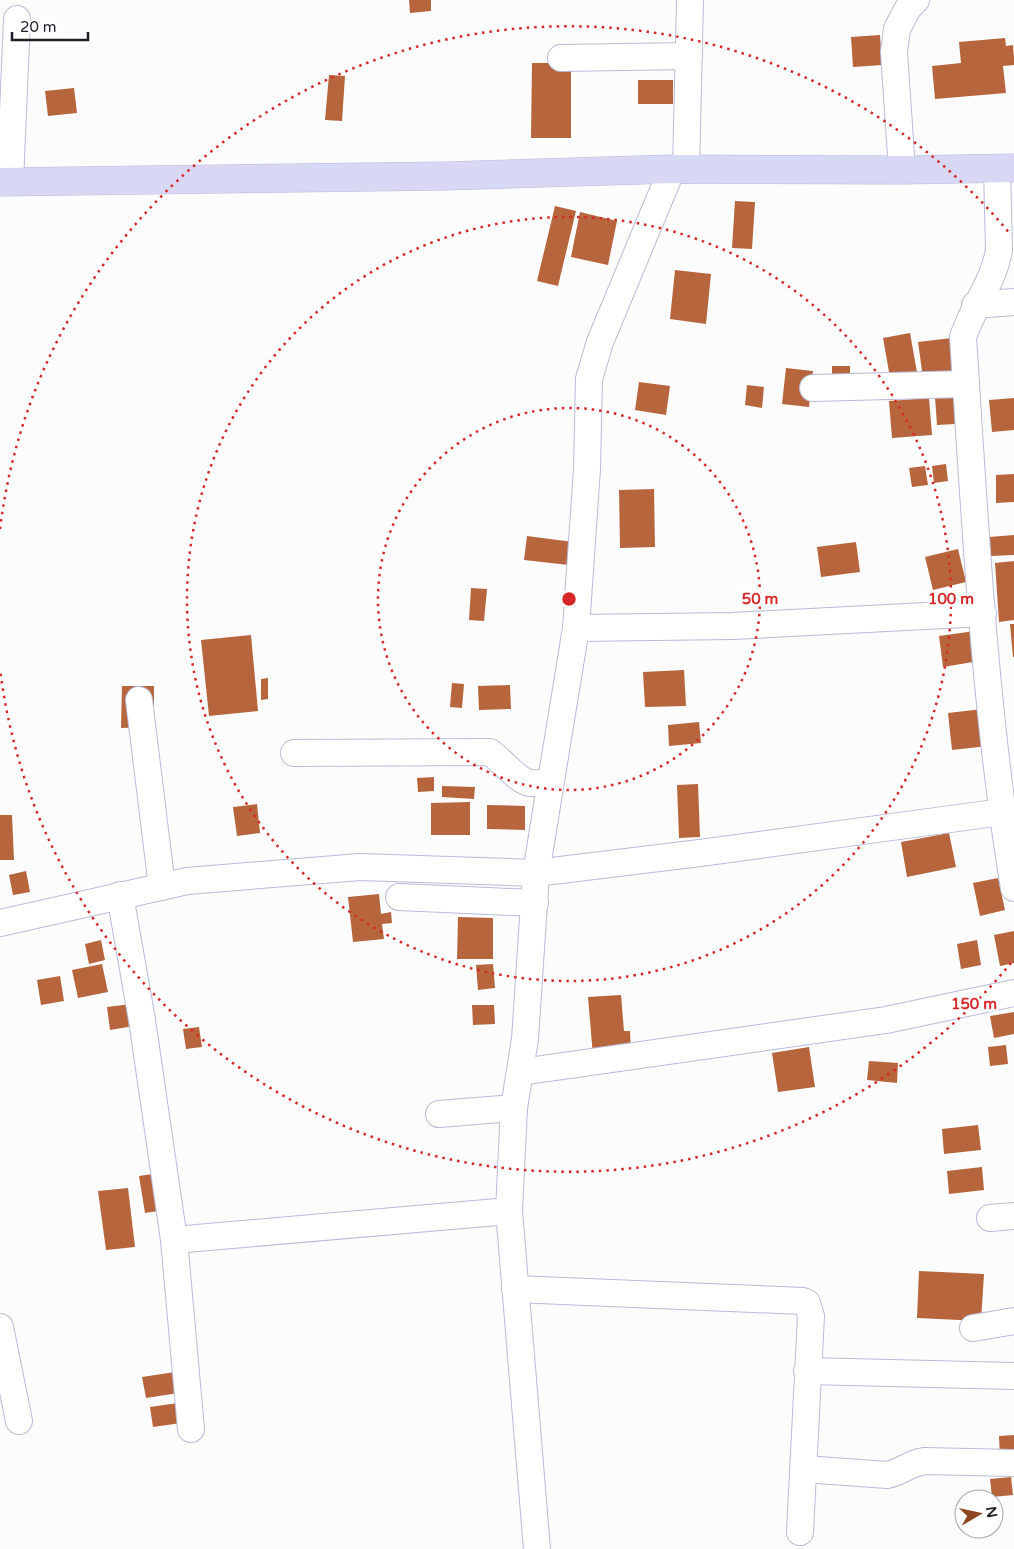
<svg xmlns="http://www.w3.org/2000/svg" width="1014" height="1549" viewBox="0 0 1014 1549" font-family="'Varela Round',sans-serif">
<rect width="100%" height="100%" fill="#fcfcfc"/>
<g fill="#b7653d">
<polygon points="409,0 431,0 431,11 410,13"/>
<polygon points="880,35 882,65 853,67 851,37"/>
<polygon points="1005,38 1006,46 1013,45 1014,58 1014,65 1003,66 1006,93 935,99 932,66 961,63 959,42"/>
<polygon points="532,63 571,63 571,138 531,138"/>
<polygon points="329,75 345,76 342,121 325,120"/>
<rect x="638" y="80" width="35" height="24"/>
<polygon points="74,88 77,113 48,116 45,91"/>
<polygon points="735,201 755,202 752,249 732,248"/>
<polygon points="555,206 576,211 558,286 537,281"/>
<polygon points="580,212 617,221 608,265 571,257"/>
<polygon points="675,270 711,274 706,324 670,319"/>
<polygon points="910,333 918,378 891,383 883,338"/>
<polygon points="952,338 956,374 923,378 918,342"/>
<polygon points="832,366 850,366 850,388 832,387"/>
<polygon points="786,368 813,371 809,407 782,404"/>
<polygon points="639,382 670,386 666,415 635,410"/>
<polygon points="747,385 764,387 762,408 745,405"/>
<polygon points="954,396 955,424 937,425 935,397"/>
<polygon points="929,398 932,435 892,438 889,401"/>
<polygon points="1014,398 1014,430 992,432 989,400"/>
<polygon points="946,464 948,481 934,483 932,466"/>
<polygon points="925,466 928,485 912,487 909,468"/>
<polygon points="1014,474 1014,502 996,503 996,475"/>
<polygon points="654,489 655,547 620,548 619,490"/>
<polygon points="1014,535 1014,555 991,556 989,537"/>
<polygon points="527,536 581,543 578,566 524,560"/>
<polygon points="856,542 860,572 821,577 817,547"/>
<polygon points="958,549 966,582 933,590 925,557"/>
<polygon points="1014,561 1014,620 999,622 995,563"/>
<polygon points="471,588 487,589 484,621 469,620"/>
<polygon points="1010,624 1014,624 1014,657 1013,657"/>
<polygon points="975,631 979,661 943,667 939,636"/>
<polygon points="251,635 258,711 209,716 201,640"/>
<polygon points="684,670 686,706 645,707 643,672"/>
<polygon points="268,678 268,699 261,700 261,679"/>
<polygon points="452,683 464,684 462,708 450,707"/>
<polygon points="510,685 511,709 479,710 478,686"/>
<polygon points="122,686 154,686 154,727 121,728"/>
<polygon points="983,709 988,746 952,750 948,713"/>
<polygon points="699,722 701,743 669,746 668,725"/>
<polygon points="434,777 434,791 418,792 417,778"/>
<polygon points="698,784 700,837 679,838 677,785"/>
<polygon points="442,786 475,787 474,799 442,797"/>
<polygon points="470,802 470,835 431,835 431,803"/>
<polygon points="257,804 260,833 237,836 233,807"/>
<polygon points="487,805 525,806 525,830 487,829"/>
<polygon points="0,815 12,815 14,860 0,860"/>
<polygon points="949,833 956,867 907,877 901,842"/>
<polygon points="26,871 30,892 13,895 9,875"/>
<polygon points="998,878 1005,910 980,916 973,883"/>
<polygon points="379,894 381,914 391,912 392,923 382,924 384,939 353,942 348,897"/>
<polygon points="458,917 493,918 493,959 457,959"/>
<polygon points="1014,931 1014,963 1000,966 994,935"/>
<polygon points="101,940 105,960 89,964 85,944"/>
<polygon points="977,940 981,965 961,969 957,944"/>
<polygon points="102,964 108,992 78,998 72,970"/>
<polygon points="493,964 495,988 478,990 476,965"/>
<polygon points="60,976 64,1001 41,1005 37,980"/>
<polygon points="621,995 624,1031 630,1031 631,1054 593,1056 588,997"/>
<polygon points="131,1004 134,1026 110,1030 107,1007"/>
<polygon points="472,1005 494,1005 495,1024 473,1025"/>
<polygon points="1014,1012 1014,1034 994,1038 990,1016"/>
<polygon points="199,1027 202,1047 186,1049 183,1029"/>
<polygon points="1006,1045 1008,1064 990,1066 988,1047"/>
<polygon points="809,1047 815,1087 778,1092 772,1053"/>
<polygon points="869,1061 898,1063 897,1083 867,1080"/>
<polygon points="978,1125 981,1150 944,1154 942,1129"/>
<polygon points="982,1167 984,1190 949,1194 947,1171"/>
<polygon points="159,1173 165,1210 145,1213 139,1176"/>
<polygon points="128,1188 135,1247 106,1250 98,1191"/>
<polygon points="919,1271 984,1274 981,1321 917,1318"/>
<polygon points="182,1371 185,1392 146,1398 142,1377"/>
<polygon points="185,1402 188,1422 153,1427 150,1407"/>
<polygon points="1014,1435 1014,1457 1000,1457 999,1436"/>
<polygon points="1011,1477 1013,1495 992,1497 990,1479"/>
</g>
<g fill="none" stroke-linecap="round" stroke-linejoin="round">
<defs>
<g id="street">
<polyline points="561,58 689,56"/>
<path d="M997 169 999 250C994 281 973 307 963 337 975 521 984 707 1014 888"/>
<polyline points="686,170 690,0"/>
<polyline points="902,170 894,52 897,29 908,8 916,0"/>
<polyline points="10,182 17,19"/>
<polyline points="975,305 1014,302"/>
<polyline points="813,388 966,384"/>
<polyline points="576,628 733,626 983,613"/>
<polyline points="139,700 162,887"/>
<path d="M294 753 490 752C501 760 518 781 530 783 536 784 544 782 550 782"/>
<polyline points="120,895 142,1020 174,1240 191,1429"/>
<polyline points="399,897 535,903"/>
<polyline points="0,923 187,881 360,867 536,873 700,853 1002,812"/>
<polyline points="521,1072 886,1020 1014,993"/>
<polyline points="439,1114 514,1108"/>
<polyline points="990,1218 1014,1216"/>
<polyline points="174,1240 509,1211"/>
<polyline points="515,1289 803,1301 807,1303 811,1316 800,1532"/>
<polyline points="0,1327 19,1421"/>
<polyline points="973,1328 1014,1321"/>
<polyline points="807,1371 1014,1376"/>
<path d="M804 1469 887 1475C902 1472 909 1463 925 1461L1014 1463"/>
<polyline points="537,1549 509,1211 514,1108 525,1039 536,873 576,628 587,469 589,379 600,342 672,169"/>
</g>
<polyline id="secondary" points="0,182 447,176 672,169 902,170 1014,168"/>
</defs>
<use href="#street" stroke="#b9bbda" stroke-width="28"/>
<use href="#secondary" stroke="#b9bbda" stroke-width="29"/>
<use href="#street" stroke="#fff" stroke-width="26"/>
<use href="#secondary" stroke="#d8d7f4" stroke-width="28"/>
</g>
<g fill="none" stroke="#d62828" stroke-width="2.5" stroke-dasharray="2.5 5">
<circle cx="569" cy="599" r="191"/>
<circle cx="569" cy="599" r="382"/>
<path d="M1011 963A573 573 0 0 1 0 669M0 529A573 573 0 0 1 1011 235"/>
</g>
<circle cx="569" cy="599" r="8" fill="#d62828" stroke="#fff" stroke-width="2.5"/>
<g font-size="15" text-anchor="middle" font-weight="bold" fill="#d62828" stroke="#fff" stroke-width="5" stroke-linejoin="round" paint-order="stroke">
<text x="760" y="604">50 m</text>
<text x="951" y="604">100 m</text>
<text x="974" y="1009">150 m</text>
</g>
<g transform="translate(979 1514) rotate(81)"><circle r="24" fill="#ffffff" stroke="#a5a5aa"/>
<path d="M0-4L9 19L0 12L-9 19Z" fill="#8e4723"/>
<text y="-8" font-size="14" font-weight="bold" text-anchor="middle" fill="#1e1e2a">N</text>
</g>
<path d="M12 32v8h76v-8" fill="none" stroke="#1e1e2a" stroke-width="2.5"/>
<text x="20" y="32" font-size="15" fill="#1e1e2a" stroke="#ffffff" stroke-width="4" paint-order="stroke">20 m</text>
</svg>
